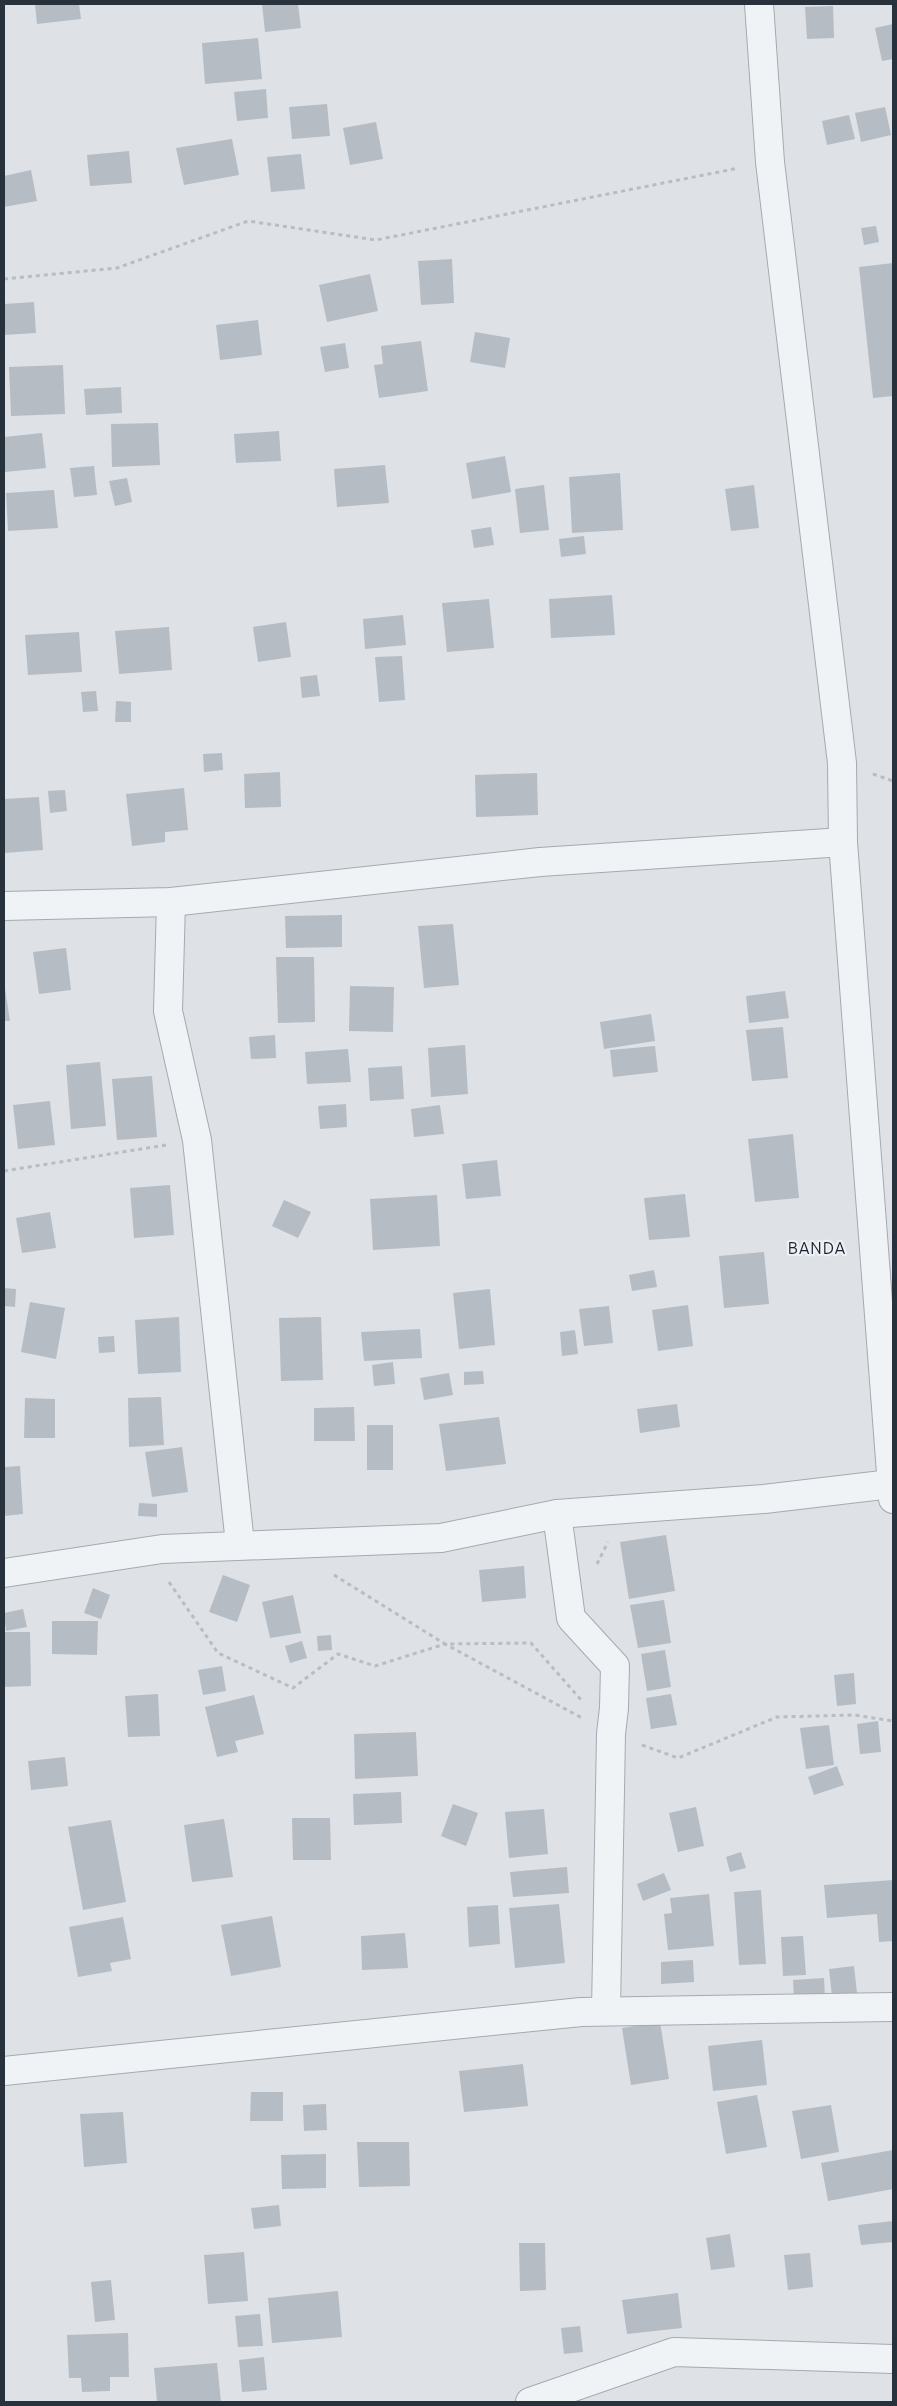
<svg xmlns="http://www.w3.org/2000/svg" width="897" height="2406" viewBox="0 0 897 2406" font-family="Ubuntu,sans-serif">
<rect width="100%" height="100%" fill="#dee2e7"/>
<g fill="#b5bcc4">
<polygon points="35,4 79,4 81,19 37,24"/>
<polygon points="262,4 298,4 301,28 265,32"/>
<polygon points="833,6 834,38 807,39 805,7"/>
<polygon points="893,24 893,59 882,61 875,28"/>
<polygon points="258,38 262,79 205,84 202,43"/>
<polygon points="266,89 268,118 237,121 234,92"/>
<polygon points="327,104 330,136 292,139 289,107"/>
<polygon points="885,107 891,135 861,142 855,113"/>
<polygon points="849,115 855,139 827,145 822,121"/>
<polygon points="376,122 383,159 350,165 343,128"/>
<polygon points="232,139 239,175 184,185 176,148"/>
<polygon points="129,151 132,183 90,186 87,155"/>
<polygon points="301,154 305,189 271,192 267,157"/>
<polygon points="31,170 37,201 4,207 4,176"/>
<polygon points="876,226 879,242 864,245 861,228"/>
<polygon points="452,259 454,303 421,305 418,261"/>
<polygon points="893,263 893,396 873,398 859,267"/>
<polygon points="370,274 378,311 327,322 319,285"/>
<polygon points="34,302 36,333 4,335 4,304"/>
<polygon points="258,320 262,355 220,360 216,325"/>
<polygon points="475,332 510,338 505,368 470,362"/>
<polygon points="421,341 428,391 379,398 374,365 383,364 381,346"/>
<polygon points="345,343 349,368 325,372 320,347"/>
<polygon points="63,365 65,414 11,416 9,367"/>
<polygon points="121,387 122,413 86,415 84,389"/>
<polygon points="158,423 160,465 112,467 111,424"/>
<polygon points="279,431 281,461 236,463 234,434"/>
<polygon points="42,433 46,468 5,472 4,437"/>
<polygon points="505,456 511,492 472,499 466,463"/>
<polygon points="385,465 389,503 337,507 334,469"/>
<polygon points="94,466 97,495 74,497 70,468"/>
<polygon points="620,473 623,530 572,533 569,477"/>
<polygon points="127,478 132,502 115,506 109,481"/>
<polygon points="544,485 549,530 520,533 515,489"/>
<polygon points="754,485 759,528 731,531 725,489"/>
<polygon points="54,490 58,528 8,531 6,493"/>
<polygon points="491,527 494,545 474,548 471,530"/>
<polygon points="584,536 586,554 561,557 559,539"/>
<polygon points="612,595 615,635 551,638 549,599"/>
<polygon points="489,599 494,648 447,652 442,603"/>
<polygon points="403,615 406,645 365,649 363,619"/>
<polygon points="286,622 291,657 258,662 253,627"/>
<polygon points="169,627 172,670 119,674 115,631"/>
<polygon points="79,632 82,672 28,675 25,635"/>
<polygon points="402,656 405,700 379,702 375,657"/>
<polygon points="317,675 320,696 302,698 300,677"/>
<polygon points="96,691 98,711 83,712 81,692"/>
<polygon points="116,701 131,702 131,722 115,722"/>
<polygon points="222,753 223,770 204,772 203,754"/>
<polygon points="280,772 281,807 245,808 244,774"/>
<polygon points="537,773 538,815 476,817 475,775"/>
<polygon points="184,788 188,830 165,832 165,842 132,846 126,794"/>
<polygon points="65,790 67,811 50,813 48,791"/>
<polygon points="39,797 43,850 4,853 4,799"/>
<polygon points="342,915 342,947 286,948 285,916"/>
<polygon points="453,924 459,985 424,988 418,926"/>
<polygon points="66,948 71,990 39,994 33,952"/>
<polygon points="276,957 314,957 315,1022 278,1023"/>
<polygon points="4,982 10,1021 4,1021"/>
<polygon points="350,986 394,987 393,1032 349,1031"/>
<polygon points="785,991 789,1018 749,1023 746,996"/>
<polygon points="651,1014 655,1041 604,1049 600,1022"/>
<polygon points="783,1027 788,1078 752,1081 746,1030"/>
<polygon points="275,1035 276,1058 251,1059 249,1037"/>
<polygon points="465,1045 468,1094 431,1097 428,1048"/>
<polygon points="655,1046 658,1072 613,1077 610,1050"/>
<polygon points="348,1049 351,1082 307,1084 305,1052"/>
<polygon points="100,1062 106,1126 71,1129 66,1065"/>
<polygon points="402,1066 404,1099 370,1101 368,1068"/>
<polygon points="152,1076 157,1137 117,1140 112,1079"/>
<polygon points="50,1101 55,1145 18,1149 13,1105"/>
<polygon points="346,1104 347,1127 320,1129 318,1106"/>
<polygon points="440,1105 444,1134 414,1137 411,1109"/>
<polygon points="793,1134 799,1198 755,1202 748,1139"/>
<polygon points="497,1160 501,1196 466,1199 462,1164"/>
<polygon points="170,1185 174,1235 134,1238 130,1188"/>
<polygon points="685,1194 690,1237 649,1240 644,1198"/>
<polygon points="437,1195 440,1246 373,1250 370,1199"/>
<polygon points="284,1200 311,1212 298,1238 272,1226"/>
<polygon points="50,1212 56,1248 22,1253 16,1218"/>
<polygon points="764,1252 769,1304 724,1308 719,1256"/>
<polygon points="654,1270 657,1287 632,1291 629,1275"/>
<polygon points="4,1288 16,1289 15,1307 4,1306"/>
<polygon points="490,1289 495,1345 459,1349 453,1293"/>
<polygon points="30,1302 65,1308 56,1359 21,1352"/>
<polygon points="688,1305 693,1346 658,1351 652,1310"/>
<polygon points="609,1306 613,1343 584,1346 579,1309"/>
<polygon points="179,1317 181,1372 138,1374 135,1320"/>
<polygon points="321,1317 323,1380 281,1381 279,1318"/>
<polygon points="420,1329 422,1358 364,1361 361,1332"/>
<polygon points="575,1330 578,1354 562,1356 560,1332"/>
<polygon points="114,1336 115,1352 99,1353 98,1337"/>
<polygon points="393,1362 395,1384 374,1386 372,1365"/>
<polygon points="483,1371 484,1384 464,1385 464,1372"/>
<polygon points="449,1373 453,1395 424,1400 420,1378"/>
<polygon points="161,1397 164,1445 129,1447 128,1398"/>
<polygon points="25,1398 55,1399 55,1438 24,1438"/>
<polygon points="677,1404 680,1427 640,1433 637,1409"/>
<polygon points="354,1407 355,1441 314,1441 314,1408"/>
<polygon points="499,1417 506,1464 446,1471 439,1424"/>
<rect x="367" y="1425" width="26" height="45"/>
<polygon points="182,1447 188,1492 152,1497 145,1452"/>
<polygon points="20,1466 23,1514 4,1516 4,1467"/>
<polygon points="139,1503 157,1504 157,1517 138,1516"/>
<polygon points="666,1535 675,1591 629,1599 620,1542"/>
<polygon points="524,1566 526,1598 482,1602 479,1570"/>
<polygon points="223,1575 250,1585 237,1622 209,1612"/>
<polygon points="93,1588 110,1595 101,1619 84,1613"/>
<polygon points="293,1595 301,1633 270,1638 262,1602"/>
<polygon points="664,1600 671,1643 638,1648 630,1605"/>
<polygon points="23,1609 27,1627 6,1631 4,1613"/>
<polygon points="52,1621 98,1621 97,1655 52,1654"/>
<polygon points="4,1632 30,1632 31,1686 4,1687"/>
<polygon points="331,1635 332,1650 318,1651 317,1636"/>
<polygon points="302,1641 307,1658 290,1663 285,1646"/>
<polygon points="665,1650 671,1687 647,1691 641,1654"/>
<polygon points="222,1666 226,1691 203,1695 198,1670"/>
<polygon points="854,1673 856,1704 837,1706 834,1675"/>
<polygon points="158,1694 160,1736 128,1737 125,1696"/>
<polygon points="671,1694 677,1725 651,1729 646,1698"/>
<polygon points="254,1695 264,1734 235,1741 238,1752 217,1757 205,1707"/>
<polygon points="878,1721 881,1752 860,1754 857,1724"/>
<polygon points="829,1725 834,1765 806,1769 800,1728"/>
<polygon points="416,1732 418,1776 355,1779 354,1734"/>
<polygon points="65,1757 68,1786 31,1790 28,1761"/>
<polygon points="837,1766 844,1785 814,1795 808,1777"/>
<polygon points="401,1792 402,1823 354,1825 353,1794"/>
<polygon points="453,1804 478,1813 466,1846 441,1836"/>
<polygon points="696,1807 704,1846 678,1852 669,1813"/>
<polygon points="544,1809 548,1854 509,1858 505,1812"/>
<polygon points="292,1818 330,1818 331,1860 293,1860"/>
<polygon points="224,1819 233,1877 192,1882 184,1825"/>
<polygon points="111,1820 126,1902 83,1910 68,1827"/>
<polygon points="741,1852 746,1868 730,1872 726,1857"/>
<polygon points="567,1867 569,1893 513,1897 510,1872"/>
<polygon points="664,1873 671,1890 643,1901 637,1884"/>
<polygon points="893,1880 893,1941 879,1942 877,1914 827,1918 824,1885"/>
<polygon points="761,1890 766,1964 739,1965 734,1892"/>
<polygon points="709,1894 714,1946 668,1950 664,1914 672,1913 670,1898"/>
<polygon points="559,1904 565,1963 515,1968 509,1908"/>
<polygon points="498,1905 500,1944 469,1947 467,1907"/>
<polygon points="272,1916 281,1967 231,1976 221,1925"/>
<polygon points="123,1917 131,1959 110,1963 112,1971 78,1977 69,1927"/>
<polygon points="405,1933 408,1968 362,1970 361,1936"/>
<polygon points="803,1936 806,1975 783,1976 781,1937"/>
<polygon points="693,1960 694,1982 661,1984 661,1962"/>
<polygon points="854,1966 857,1993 832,1996 829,1969"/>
<polygon points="824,1978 825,1998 794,2000 793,1980"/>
<polygon points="660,2022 669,2079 631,2085 622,2028"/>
<polygon points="762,2040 767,2085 713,2091 708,2046"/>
<polygon points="523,2064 528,2106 464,2112 459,2071"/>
<polygon points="251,2092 283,2092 283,2121 250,2121"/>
<polygon points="757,2095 767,2147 726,2154 717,2102"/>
<polygon points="326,2104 327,2130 304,2131 303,2105"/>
<polygon points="831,2105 839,2152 801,2159 792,2111"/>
<polygon points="123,2112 127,2163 84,2167 80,2114"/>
<polygon points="357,2142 409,2142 410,2186 359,2187"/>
<polygon points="893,2150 893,2189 828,2201 821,2163"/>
<polygon points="326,2154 326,2188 282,2189 281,2155"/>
<polygon points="279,2205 281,2226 254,2229 251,2208"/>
<polygon points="893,2221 893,2242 861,2245 858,2225"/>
<polygon points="730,2234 735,2267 711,2270 706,2238"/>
<polygon points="519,2243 545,2243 546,2290 520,2291"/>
<polygon points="244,2252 248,2301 208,2304 204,2255"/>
<polygon points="810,2253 813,2287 788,2290 784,2255"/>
<polygon points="111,2280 115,2320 95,2322 91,2282"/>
<polygon points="338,2291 342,2337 272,2343 268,2298"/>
<polygon points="678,2293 682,2328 627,2334 622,2300"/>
<polygon points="260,2314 263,2346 238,2347 235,2316"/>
<polygon points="580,2326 583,2352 564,2354 561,2328"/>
<polygon points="128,2333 129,2377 110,2377 110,2391 82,2392 81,2378 69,2378 67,2335"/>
<polygon points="264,2357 267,2390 242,2392 239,2360"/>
<polygon points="217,2363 221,2402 157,2402 154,2368"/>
</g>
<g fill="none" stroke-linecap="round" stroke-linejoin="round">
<defs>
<g id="minor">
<polyline points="759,4 770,162 842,763 843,842 893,1499"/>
<polyline points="171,902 168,1011 197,1140 240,1544"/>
<polyline points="4,906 171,902 540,862 843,842"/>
<polyline points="557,1514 571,1618 615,1666 614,1708 611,1734 606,2011"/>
<polyline points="4,1573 162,1549 441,1538 557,1514 764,1499 891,1484"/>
<polyline points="4,2071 581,2012 893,2007"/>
<polyline points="530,2402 674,2352 893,2359"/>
</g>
</defs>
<use href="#minor" stroke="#a4aab1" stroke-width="30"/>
<g stroke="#b8bdc2" stroke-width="3" stroke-dasharray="4 4" stroke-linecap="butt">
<polyline points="4,279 117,268 248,221 376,240 739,168"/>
<polyline points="873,774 893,781"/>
<polyline points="4,1171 166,1145"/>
<polyline points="597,1564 608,1542"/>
<polyline points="334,1575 445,1644 531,1643 582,1701"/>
<polyline points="169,1582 218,1653 293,1688 338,1654 375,1666 445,1644 582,1718"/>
<polyline points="642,1745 678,1758 777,1717 854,1715 893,1721"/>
</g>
<use href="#minor" stroke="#f0f3f6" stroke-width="28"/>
</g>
<g text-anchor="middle" stroke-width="4.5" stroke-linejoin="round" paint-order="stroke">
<g font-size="16" letter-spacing="1" fill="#1a232e" stroke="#edf1f5">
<text x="817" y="1254">BANDA</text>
</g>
</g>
<rect width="897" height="2406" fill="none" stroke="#28323d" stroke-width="10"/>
</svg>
